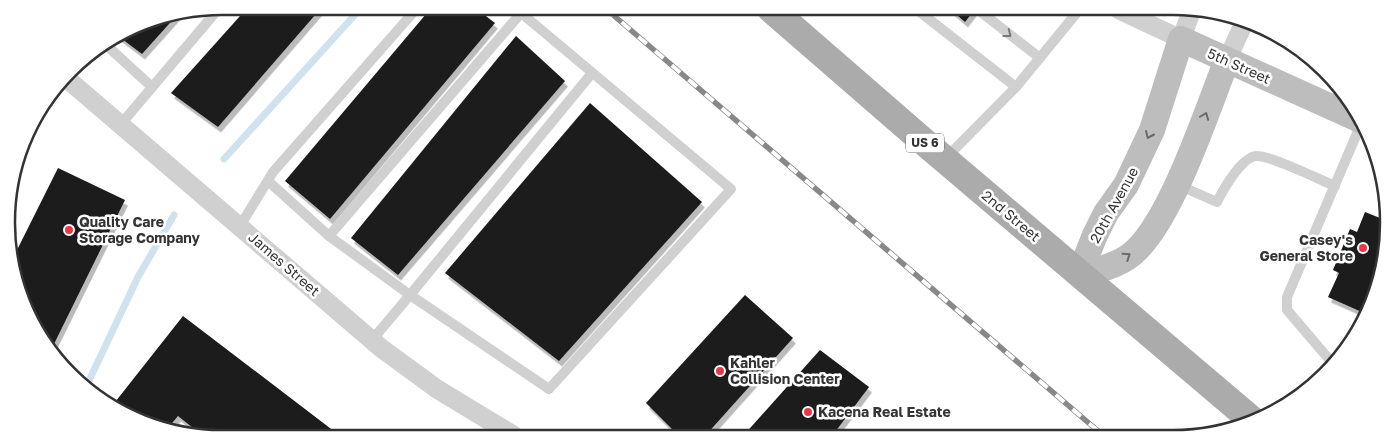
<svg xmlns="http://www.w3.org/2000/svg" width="1395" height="445" viewBox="0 0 1395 445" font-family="'Golos Text',sans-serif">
<defs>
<filter id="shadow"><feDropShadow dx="3" dy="5.5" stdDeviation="0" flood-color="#0004"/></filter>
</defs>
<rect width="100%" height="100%" fill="#fff"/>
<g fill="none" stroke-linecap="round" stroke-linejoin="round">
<g stroke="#cfe2ee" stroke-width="7">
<polyline points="224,159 362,7"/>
<polyline points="86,387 138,277 174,215"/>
</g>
</g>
<g fill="#1a1a1a" filter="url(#shadow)">
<polygon points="249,6 322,7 218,127 171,93"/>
<polygon points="432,7 474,7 495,23 330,219 285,181"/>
<polygon points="950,9 975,9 965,22"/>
<polygon points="177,15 142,54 118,36 140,23"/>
<polygon points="516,36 565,81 398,275 351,238"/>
<polygon points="590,103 702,202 559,361 445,273"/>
<polygon points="58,168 125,200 50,352 14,278 12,260"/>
<polygon points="1365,212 1385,220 1385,265 1364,313 1328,297 1339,273 1333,270 1350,229 1357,232"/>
<polygon points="745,295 793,338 705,436 679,436 646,403"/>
<polygon points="183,316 339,435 202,435 178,416 167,429 112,406"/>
<polygon points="820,350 869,387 832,436 743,436"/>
</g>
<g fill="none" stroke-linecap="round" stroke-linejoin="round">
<g stroke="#d0d0d0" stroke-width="10">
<polyline points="514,7 731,189 549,389 410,295 592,73"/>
<polyline points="916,9 1016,87"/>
<polyline points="977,9 1040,58"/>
<polyline points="105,44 152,87"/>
<polyline points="121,124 220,7"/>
<polyline points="946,158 1016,87 1079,10"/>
<polyline points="268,181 329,236"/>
<path d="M1178 185 1217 202C1223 190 1242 156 1257 156 1272 156 1318 179 1335 186"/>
<polyline points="240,226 273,172 418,7"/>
<polyline points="372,340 410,295 329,236 521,13"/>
<polyline points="1334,365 1287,310 1287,297 1361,124"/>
</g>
<g stroke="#d0d0d0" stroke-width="19">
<polyline points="1119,10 1181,39 1192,10"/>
<polyline points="1227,60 1244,23"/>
<polyline points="66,78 381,348 437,389 513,435"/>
</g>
<g stroke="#bdbdbd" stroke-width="26">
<polyline points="1082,275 1087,255 1095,235 1106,213 1126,185 1152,130 1181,39 1360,120"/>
<path d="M1082 275C1098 270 1115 266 1128 257 1169 230 1208 107 1227 60"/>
</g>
<polyline stroke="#ababab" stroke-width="28" points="771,9 923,141 1253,421"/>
<defs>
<polyline id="rail" points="605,8 1105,437"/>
</defs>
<use href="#rail" stroke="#888" stroke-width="5.5"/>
<use href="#rail" stroke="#fff" stroke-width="4" stroke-dasharray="11" stroke-linecap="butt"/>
</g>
<defs><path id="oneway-chevron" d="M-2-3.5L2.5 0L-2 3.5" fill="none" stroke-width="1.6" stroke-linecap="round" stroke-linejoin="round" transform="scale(1.25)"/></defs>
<use stroke="#7a7a7a" href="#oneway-chevron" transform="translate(1008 34) rotate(38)"/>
<g stroke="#6a6a6a">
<use href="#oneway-chevron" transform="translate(1205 116) rotate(-69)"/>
<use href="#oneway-chevron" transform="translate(1149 135) rotate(114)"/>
<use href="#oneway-chevron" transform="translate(1127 256) rotate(-34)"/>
</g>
<g fill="#e63946" stroke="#fff" stroke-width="2">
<circle cx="69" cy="230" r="5"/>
<circle cx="1363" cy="248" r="5"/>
<circle cx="720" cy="371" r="5"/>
<circle cx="808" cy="412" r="5"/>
</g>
<g text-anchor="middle" stroke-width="5" stroke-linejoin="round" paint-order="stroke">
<rect fill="#fff" stroke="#707070" stroke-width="1" x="906" y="133.5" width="38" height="19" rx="4"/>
<g font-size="12" font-weight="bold" fill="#333">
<text x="925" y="147">US 6</text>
</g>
<g font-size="14" fill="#333" stroke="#fff">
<text transform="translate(1239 66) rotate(24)" y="5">5th Street</text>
<text transform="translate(1114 205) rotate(-61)" y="5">20th Avenue</text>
<text transform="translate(1011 216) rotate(40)" y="5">2nd Street</text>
<text transform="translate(284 264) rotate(41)" y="5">James Street</text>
</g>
<g font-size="14" font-weight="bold" fill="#333" stroke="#fff" text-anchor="start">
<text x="79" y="227">Quality Care<tspan x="79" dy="16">Storage Company</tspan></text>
<text x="1353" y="245" text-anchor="end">Casey's<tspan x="1353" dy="16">General Store</tspan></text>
<text x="730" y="368">Kahler<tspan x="730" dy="16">Collision Center</tspan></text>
<text x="818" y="417">Kacena Real Estate</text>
</g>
</g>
<path d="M0 0H1395V445H0ZM222 15H1173A207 207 0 0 1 1380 222V223A207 207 0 0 1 1173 430H222A207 207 0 0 1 15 223V222A207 207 0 0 1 222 15Z" fill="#fff" fill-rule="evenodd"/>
<path fill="none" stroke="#333" stroke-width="2.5" d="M222 15H1173A207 207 0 0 1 1380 222V223A207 207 0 0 1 1173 430H222A207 207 0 0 1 15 223V222A207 207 0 0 1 222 15Z"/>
</svg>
